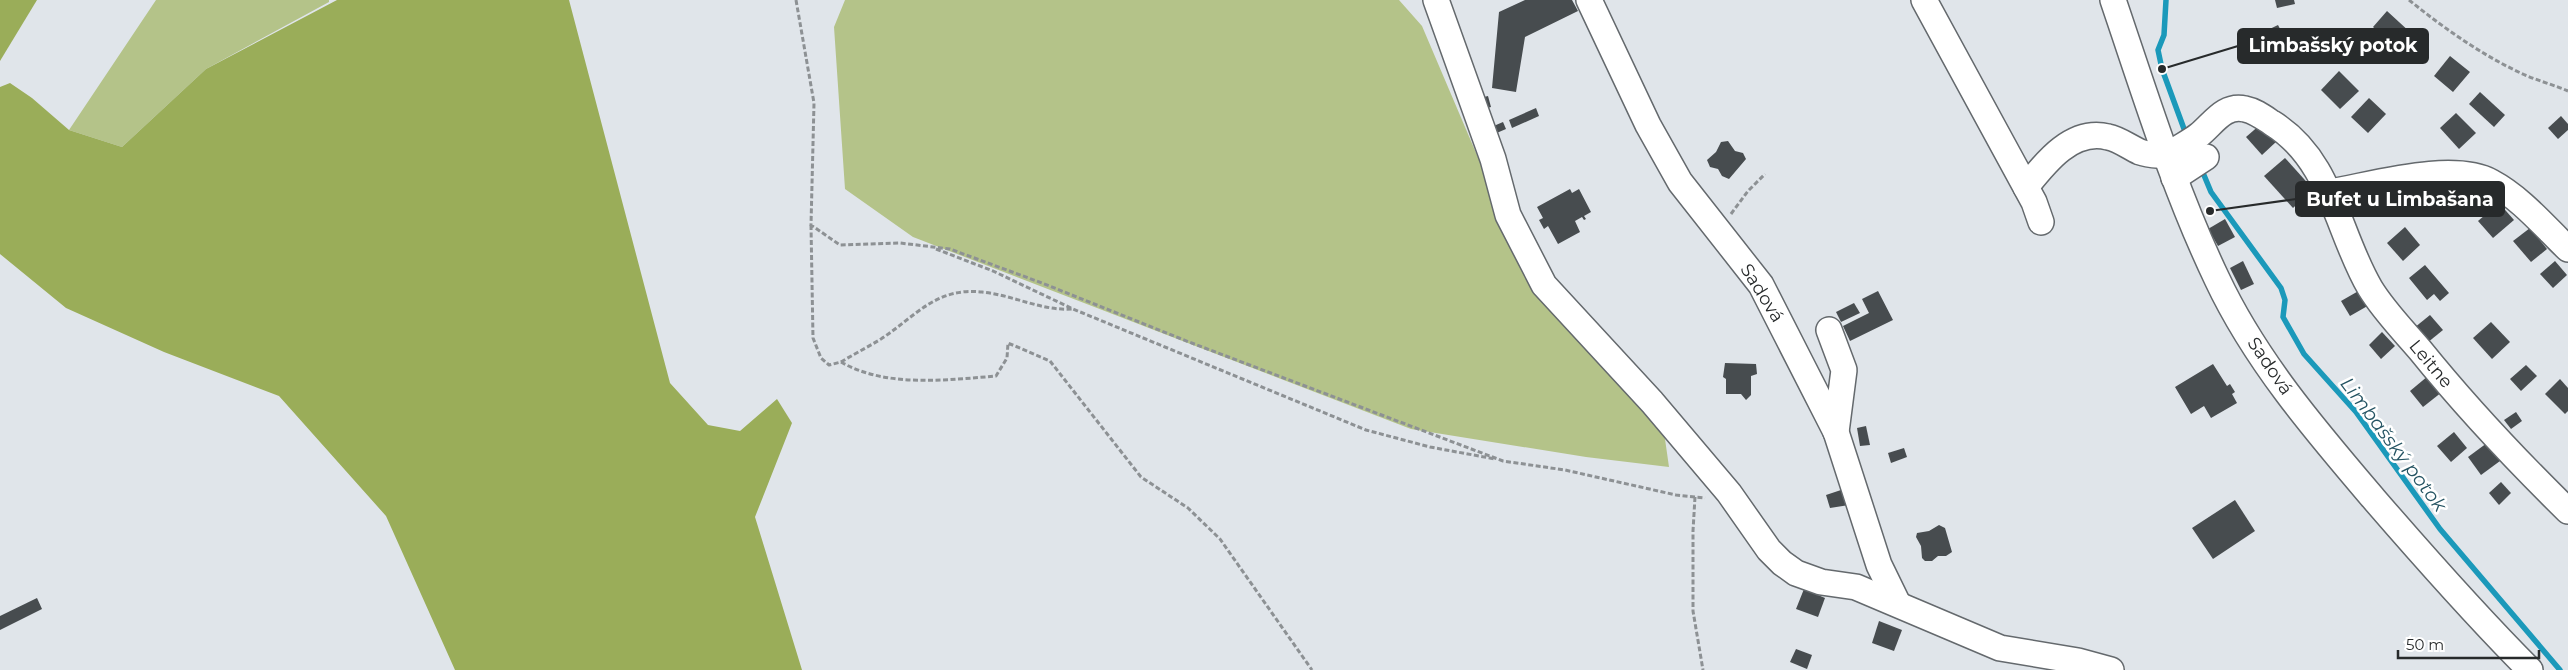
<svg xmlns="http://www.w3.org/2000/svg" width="2568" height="670" viewBox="0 0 2568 670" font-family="Montserrat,sans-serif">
<rect width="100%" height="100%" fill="#e0e5ea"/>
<g fill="#b4c389">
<polygon points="156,0 329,0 329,2 206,69 122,147 69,130"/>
<polygon points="845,0 1399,0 1422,26 1534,289 1662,418 1669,467 1586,457 1411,429 913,237 845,189 834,27"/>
</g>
<g fill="#9aad59">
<polygon points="0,0 37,0 0,61"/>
<polygon points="337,0 569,0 670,383 708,425 740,431 777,399 792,423 755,517 802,670 455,670 386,516 279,396 164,352 66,308 0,254 0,87 10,83 32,98 69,130 122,147 206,69"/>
</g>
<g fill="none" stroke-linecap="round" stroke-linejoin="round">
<g stroke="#1b99ba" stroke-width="5.5">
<polyline points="2166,0 2164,35 2158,50 2162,69 2187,137"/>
<polyline points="2201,168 2211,192 2281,288 2285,300 2283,317 2304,354 2356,412 2440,529 2560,670"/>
</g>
</g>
<g fill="#474c4f">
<polygon points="1525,0 1572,0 1578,11 1525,37 1516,92 1492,88 1499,12"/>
<polygon points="2275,0 2294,0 2295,4 2277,8"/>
<polygon points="2387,11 2411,33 2394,52 2381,41 2385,38 2373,27"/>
<polygon points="2278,25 2289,46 2254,62 2249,52 2258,48 2253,37"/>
<polygon points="2450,56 2470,72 2453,92 2434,76"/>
<polygon points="2339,71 2359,91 2340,109 2321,90"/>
<polygon points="2480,92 2505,115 2494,127 2469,104"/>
<polygon points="1488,96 1491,107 1483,109 1480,98"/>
<polygon points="2369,98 2386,114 2368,133 2351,117"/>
<polygon points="1536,108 1539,116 1512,128 1509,120"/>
<polygon points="2456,113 2476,133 2459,149 2440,128"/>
<polygon points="2561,116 2568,124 2568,130 2558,139 2548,128"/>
<polygon points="1503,122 1506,129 1492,135 1489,128"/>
<polygon points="2261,124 2277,141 2262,155 2246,137"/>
<polygon points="1728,141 1735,151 1743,153 1746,159 1729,179 1722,176 1718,169 1710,167 1707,160 1716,152 1721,142"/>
<polygon points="2285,158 2313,189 2293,208 2264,176"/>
<polygon points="1570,189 1572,193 1579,189 1591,212 1584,216 1586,219 1584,220 1582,217 1575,221 1580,232 1558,244 1548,226 1544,229 1539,220 1543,218 1537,207"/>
<polygon points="2499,203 2514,220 2493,238 2478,221"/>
<polygon points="2225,219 2235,237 2218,246 2208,229"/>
<polygon points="2405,227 2420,245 2403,261 2387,243"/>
<polygon points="2530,228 2547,249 2531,262 2513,241"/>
<polygon points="2243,261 2254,284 2241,290 2230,268"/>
<polygon points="2555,261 2567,275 2553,288 2540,274"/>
<polygon points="2425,265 2449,293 2440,301 2434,294 2427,300 2409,278"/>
<polygon points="2362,289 2371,304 2350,316 2341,301"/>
<polygon points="1878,291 1893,320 1850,341 1843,326 1869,313 1862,299"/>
<polygon points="1854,303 1860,313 1841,322 1836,312"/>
<polygon points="2430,315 2443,330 2427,343 2414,328"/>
<polygon points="2491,322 2510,342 2492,359 2473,338"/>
<polygon points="2382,332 2395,346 2381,359 2369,345"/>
<polygon points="1725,363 1756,364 1757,374 1751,376 1751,395 1746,400 1741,394 1726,394 1726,379 1723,377"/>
<polygon points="2213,364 2227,386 2230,384 2235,392 2232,394 2237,403 2211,418 2204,406 2191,414 2175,387"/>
<polygon points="2526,365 2537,376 2521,391 2510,379"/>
<polygon points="2428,376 2442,392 2423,407 2410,391"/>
<polygon points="2560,379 2568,388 2568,411 2565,414 2545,394"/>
<polygon points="2516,412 2522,421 2511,429 2504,420"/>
<polygon points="1866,426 1870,445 1860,446 1857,428"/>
<polygon points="2454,432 2467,448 2451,462 2437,446"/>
<polygon points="2487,443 2500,461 2481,475 2468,457"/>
<polygon points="1904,448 1907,457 1891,463 1888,453"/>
<polygon points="2501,482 2511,493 2499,505 2489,493"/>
<polygon points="1844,489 1849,505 1830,508 1826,495"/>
<polygon points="2235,500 2255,531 2213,559 2192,528"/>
<polygon points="1939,525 1945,528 1952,552 1946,556 1938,556 1932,561 1925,561 1922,558 1921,546 1916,537 1917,533 1929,531"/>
<polygon points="1804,589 1825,598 1818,617 1796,609"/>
<polygon points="37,598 42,609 0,630 0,616"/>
<polygon points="1879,621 1902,630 1894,651 1872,643"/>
<polygon points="1796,649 1812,655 1807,669 1790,662"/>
</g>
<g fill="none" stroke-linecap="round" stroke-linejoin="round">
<defs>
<g id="minor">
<polyline points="1436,0 1493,159 1508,215 1544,285 1652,402 1729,493 1769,550 1782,563 1796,573 1821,582 1856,587 2000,648 2078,661 2111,670"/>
<polyline points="1589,0 1648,125 1680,182 1761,285 1836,432 1879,565 1898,604"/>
<polyline points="1924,0 2034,202 2041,222"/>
<path d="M2113 0C2145 94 2174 189 2217 279 2255 360 2315 430 2373 498 2424 557 2475 615 2530 670"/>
<polyline points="2174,178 2206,157"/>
<path d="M2026 187C2045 163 2072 128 2108 137 2119 139 2129 147 2140 152 2148 155 2158 155 2167 156 2177 148 2189 143 2199 135 2213 124 2224 104 2245 109 2255 111 2263 117 2272 123 2332 160 2337 232 2370 288 2384 311 2403 330 2420 350 2466 407 2516 460 2568 511"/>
<path d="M2330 192C2372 185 2453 161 2491 182 2521 198 2544 226 2568 249"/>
<polyline points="1829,330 1844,370 1836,432"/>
</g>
</defs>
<use href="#minor" stroke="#64696d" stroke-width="28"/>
<g stroke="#8d9194" stroke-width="3" stroke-dasharray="5 2.5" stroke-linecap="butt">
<polyline points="796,0 814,103 811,225 840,245 900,243 950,249 1042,283 1189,342 1503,461 1565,470 1676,495 1705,498"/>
<path d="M2409 0C2445 29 2483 56 2525 75 2539 81 2554 85 2568 91"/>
<polyline points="1731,214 1748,191 1765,174"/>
<path d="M811 225 813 338 821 358 829 365 841 362C886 388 947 380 996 376L1007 358 1008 343 1050 361 1141 477 1188 508 1220 539 1312 670"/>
<polyline points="936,249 993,271 1073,309 1366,430 1430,447 1495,459"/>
<path d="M841 362C854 354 868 347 881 339 916 316 936 287 982 292 1013 295 1041 311 1072 309"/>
<polyline points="1695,497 1693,531 1693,611 1703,670"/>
</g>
<use href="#minor" stroke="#fff" stroke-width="25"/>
</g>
<g text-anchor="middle" stroke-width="5" stroke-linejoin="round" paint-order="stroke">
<g font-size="18" fill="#272a2b" stroke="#fff">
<text transform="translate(1762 293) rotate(58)" y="6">Sadová</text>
<text transform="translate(2431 364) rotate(50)" y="6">Leitne</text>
<text transform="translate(2270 366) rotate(56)" y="6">Sadová</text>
</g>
<g font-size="19" font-style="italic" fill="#255463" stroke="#fff">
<text transform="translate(2394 444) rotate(53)" y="7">Limbašský potok</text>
</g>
</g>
<path fill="none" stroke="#272a2b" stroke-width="2" d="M2162 69L2238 46M2210 211L2296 199"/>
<g fill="#272a2b" stroke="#fff" stroke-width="2">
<circle cx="2162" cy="69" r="5"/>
<circle cx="2210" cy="211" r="5"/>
</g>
<g fill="#272a2b" stroke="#272a2b" stroke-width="2">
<rect x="2238" y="29" width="190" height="34" rx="5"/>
<rect x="2296" y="182" width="208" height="34" rx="5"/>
</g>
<g font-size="19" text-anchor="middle" font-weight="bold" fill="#fff">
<text x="2333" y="52">Limbašský potok</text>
<text x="2400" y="206">Bufet u Limbašana</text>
</g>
<path d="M2398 650v8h141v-8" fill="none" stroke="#272a2b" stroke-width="2.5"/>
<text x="2406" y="650" font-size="15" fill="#272a2b" stroke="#ffffff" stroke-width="4" paint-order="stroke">50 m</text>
</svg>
